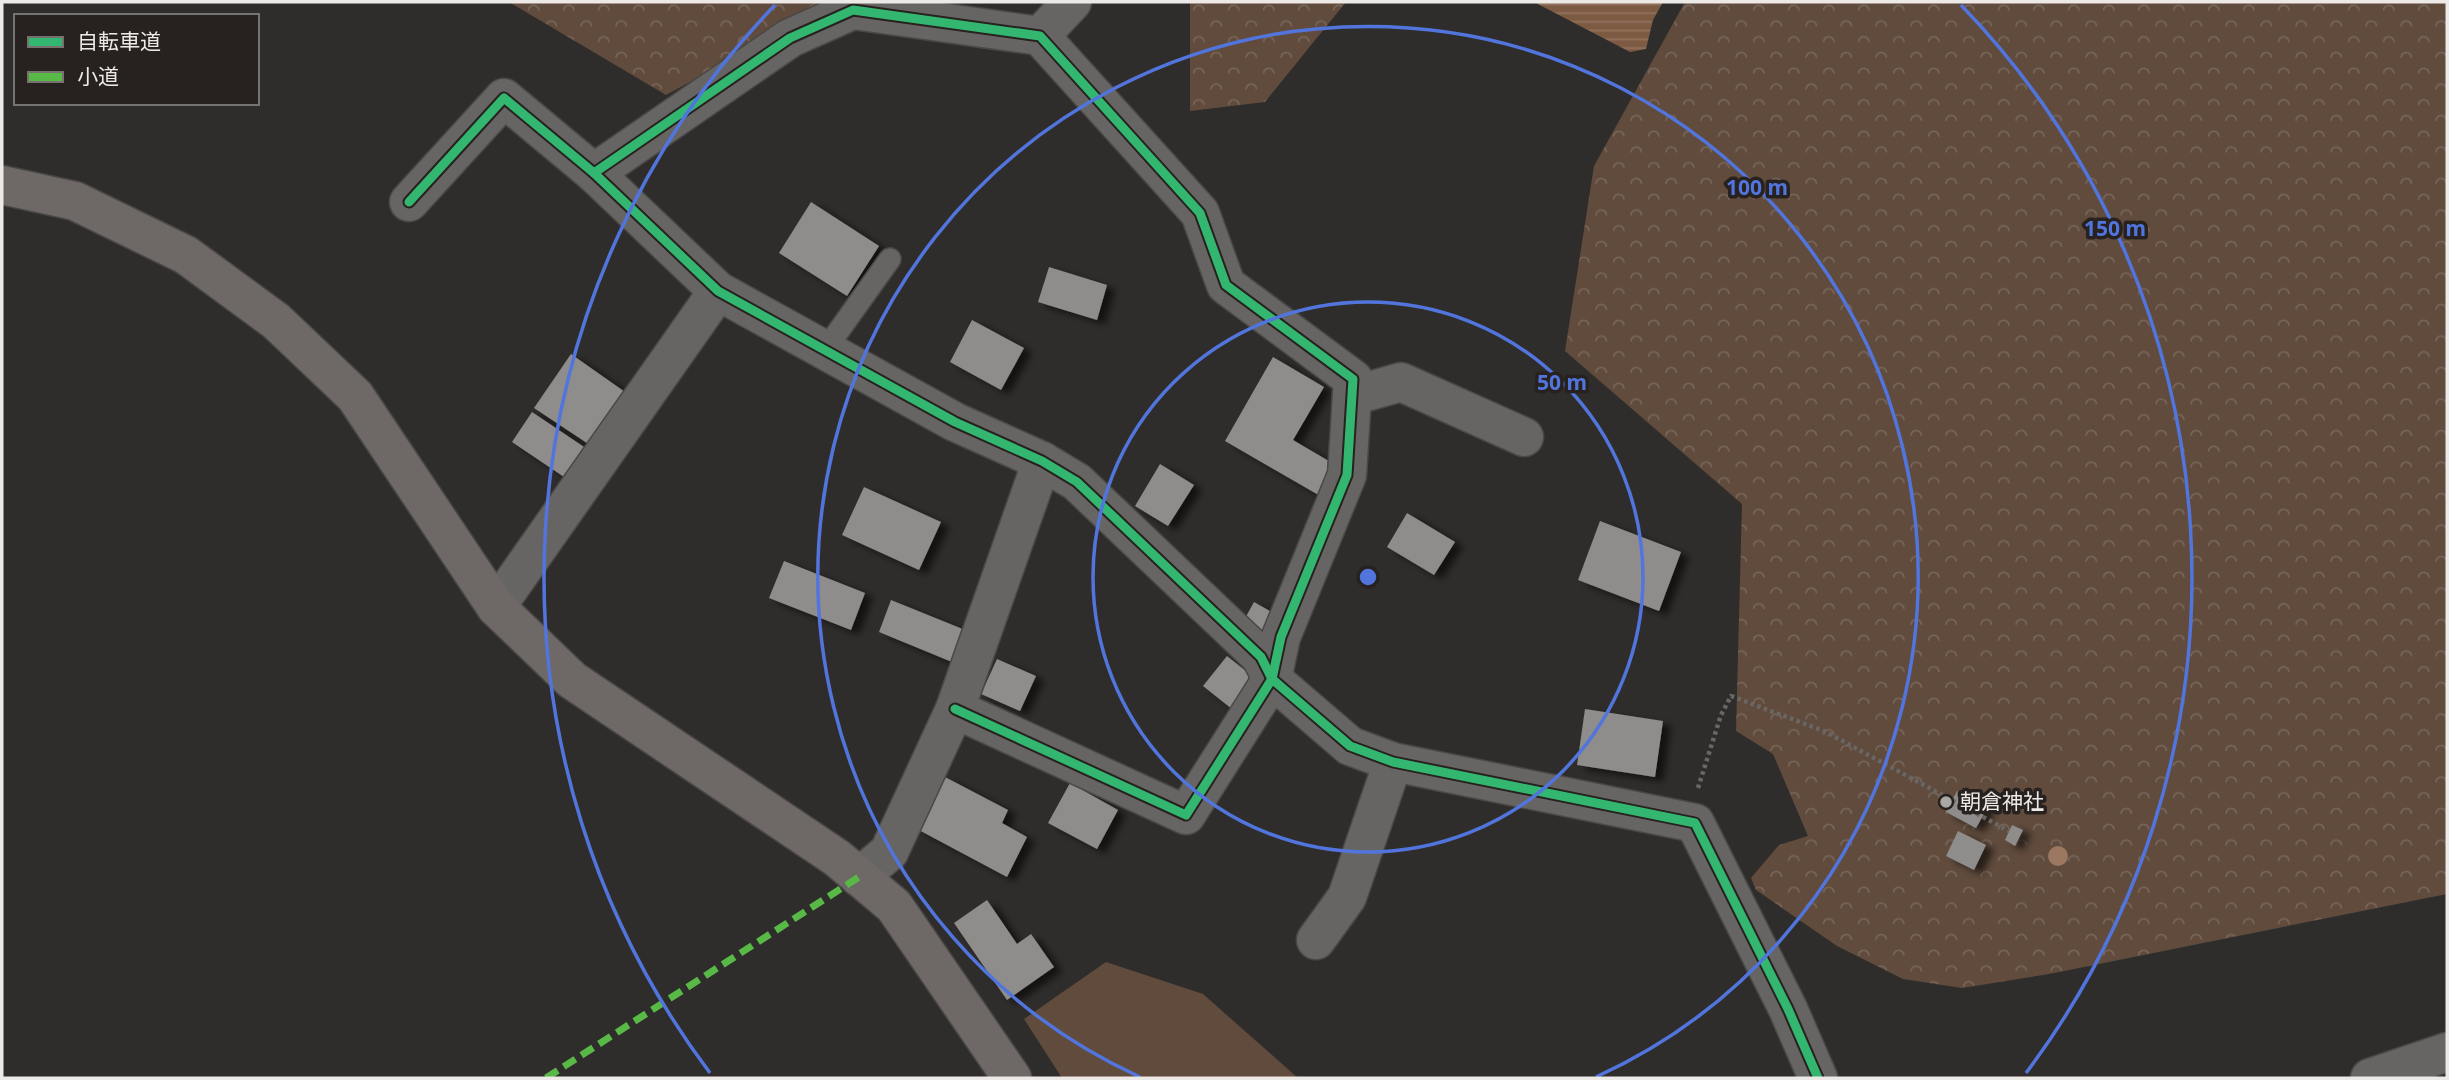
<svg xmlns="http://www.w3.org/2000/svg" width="2449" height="1080" viewBox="0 0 2449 1080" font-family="'Noto Sans','Noto Sans JP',sans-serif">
<defs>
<pattern id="forest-crowns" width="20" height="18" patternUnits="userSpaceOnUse" patternTransform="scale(1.75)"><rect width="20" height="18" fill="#604b3d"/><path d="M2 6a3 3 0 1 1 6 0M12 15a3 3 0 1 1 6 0" fill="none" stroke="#776559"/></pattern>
<pattern id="water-rules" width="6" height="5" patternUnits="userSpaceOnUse" patternTransform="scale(1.75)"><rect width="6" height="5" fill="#7d5a42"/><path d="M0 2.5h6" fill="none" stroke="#90725d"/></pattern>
<filter id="shadow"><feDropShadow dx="8" dy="4.5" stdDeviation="3.5" flood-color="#0009"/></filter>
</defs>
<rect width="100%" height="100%" fill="#2f2d2b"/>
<g fill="url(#forest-crowns)">
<polygon points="509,2 837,2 666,95"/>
<polygon points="1190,2 1346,2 1265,102 1190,111"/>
<polygon points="1685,2 2447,2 2447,894 2049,974 1962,988 1903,979 1837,946 1756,890 1751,878 1779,845 1808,836 1773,754 1736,731 1742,504 1565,351 1594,166"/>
</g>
<polygon fill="#604b3d" points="1106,962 1203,994 1298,1078 1062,1078 1024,1019"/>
<polygon fill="url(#water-rules)" points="1534,2 1663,2 1653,20 1646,49 1630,52"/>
<g fill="#8f8d8b" filter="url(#shadow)">
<polygon points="811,202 879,246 847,296 779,253"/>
<polygon points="1049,267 1107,285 1097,320 1038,302"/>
<polygon points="972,320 1024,348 1001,390 950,362"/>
<polygon points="571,354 635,399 599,451 534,408"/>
<polygon points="1273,357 1324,387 1293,440 1339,467 1322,497 1225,441"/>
<polygon points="532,412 596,455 576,485 512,442"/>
<polygon points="1160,464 1194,485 1168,526 1135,506"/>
<polygon points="864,487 941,522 919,570 842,535"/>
<polygon points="1407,513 1455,542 1434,575 1387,547"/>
<polygon points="1600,521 1681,552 1659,611 1578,580"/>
<polygon points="784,561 865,593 851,630 769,598"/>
<polygon points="891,600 965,630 952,662 879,632"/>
<polygon points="1254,602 1277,615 1266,634 1243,622"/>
<polygon points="1227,656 1261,683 1237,713 1203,686"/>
<polygon points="997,659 1036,676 1020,711 981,694"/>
<polygon points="1585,709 1663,721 1655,777 1577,765"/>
<polygon points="945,777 1008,810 1002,823 1027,837 1007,877 917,829"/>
<polygon points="1070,783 1118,810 1097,849 1048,823"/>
<polygon points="1957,791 1988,807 1976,828 1946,812"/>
<polygon points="2012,825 2023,830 2015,846 2005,840"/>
<polygon points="1958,831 1986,845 1974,870 1946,856"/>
<polygon points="987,900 1017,944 1031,934 1054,967 1007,1000 954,923"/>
</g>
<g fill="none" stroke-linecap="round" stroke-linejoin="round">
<defs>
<polyline id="lane" points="825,350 890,259"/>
<g id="street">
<polyline points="1040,36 1072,2"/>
<polyline points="594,173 790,38 853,10 1040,36 1200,213 1226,285 1353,379 1347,475 1281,637 1272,679 1186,815 955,709"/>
<polyline points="409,202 504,98 594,173 718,291 955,422 1042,461 1077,482 1261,657 1272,679 1350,746 1393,762 1695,823 1788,1009 1818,1078"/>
<polyline points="1352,396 1401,382 1524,437"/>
<polyline points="496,607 718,291"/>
<polyline points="859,877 889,852 955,709 1042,461"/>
<polyline points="1316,940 1347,897 1393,762"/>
<polyline points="2370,1078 2447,1052"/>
</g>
<polyline id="secondary" points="2,185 75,201 186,255 276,321 355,396 496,607 572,680 837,858 894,906 1012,1078"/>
</defs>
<use href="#lane" stroke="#4a4846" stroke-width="24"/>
<use href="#street" stroke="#4a4846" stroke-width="41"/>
<use href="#secondary" stroke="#4a4846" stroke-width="41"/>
<polyline stroke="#696766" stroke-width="4.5" stroke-dasharray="3.5 3.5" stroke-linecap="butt" points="1698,788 1721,715 1731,696 1824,731 2009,831"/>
<use href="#lane" stroke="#676563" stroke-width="21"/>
<use href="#street" stroke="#676563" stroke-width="38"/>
<use href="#secondary" stroke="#6e6967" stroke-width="38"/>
<polyline stroke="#58b947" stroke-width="7" stroke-dasharray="14 7" stroke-linecap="butt" points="546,1078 859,877"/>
<defs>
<g id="cycleway">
<polyline points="594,173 790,38 853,10 1040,36 1200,213 1226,285 1353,379 1347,475 1281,637 1272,679 1186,815 955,709"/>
<polyline points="409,202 504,98 594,173 718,291 955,422 1042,461 1077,482 1261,657 1272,679 1350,746 1393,762 1695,823 1788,1009 1818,1078"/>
</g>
</defs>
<use href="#cycleway" stroke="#27221f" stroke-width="13"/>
<use href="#cycleway" stroke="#33b770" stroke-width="9"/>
</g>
<circle fill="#9c7860" cx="2058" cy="856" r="10"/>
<g fill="none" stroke="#5175dc" stroke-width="3.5">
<circle cx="1368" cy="577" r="275"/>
<path d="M1140 1077A550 550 0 1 1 1596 1077"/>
<path d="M710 1073A824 824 0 0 1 775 5M1961 5A824 824 0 0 1 2026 1073"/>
</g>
<circle fill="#aaa7a5" stroke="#27221f" stroke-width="2.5" cx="1946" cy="802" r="7"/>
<g text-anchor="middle" stroke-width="7" stroke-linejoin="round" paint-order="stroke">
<g font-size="21" fill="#ede9e7" stroke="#27221f" text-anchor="start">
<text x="1960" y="809">朝倉神社</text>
</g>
</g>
<circle cx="1368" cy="577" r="10" fill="#5175dc" stroke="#27221f" stroke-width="3.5"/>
<g font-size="21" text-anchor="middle" font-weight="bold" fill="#5175dc" stroke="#27221f" stroke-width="7" stroke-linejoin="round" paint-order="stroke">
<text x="1757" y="195">100 m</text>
<text x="2115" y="236">150 m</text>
<text x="1562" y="390">50 m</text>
</g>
<rect width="2449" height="1080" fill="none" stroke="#ede9e7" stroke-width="7"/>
<rect x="14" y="14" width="245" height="91" fill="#27221f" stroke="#76726f" stroke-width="2"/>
<rect x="28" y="37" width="35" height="10" fill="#33b770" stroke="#76726f" stroke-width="2"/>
<text x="77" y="49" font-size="21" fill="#ede9e7">自転車道</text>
<rect x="28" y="72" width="35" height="10" fill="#58b947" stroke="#76726f" stroke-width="2"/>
<text x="77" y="84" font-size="21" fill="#ede9e7">小道</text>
</svg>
